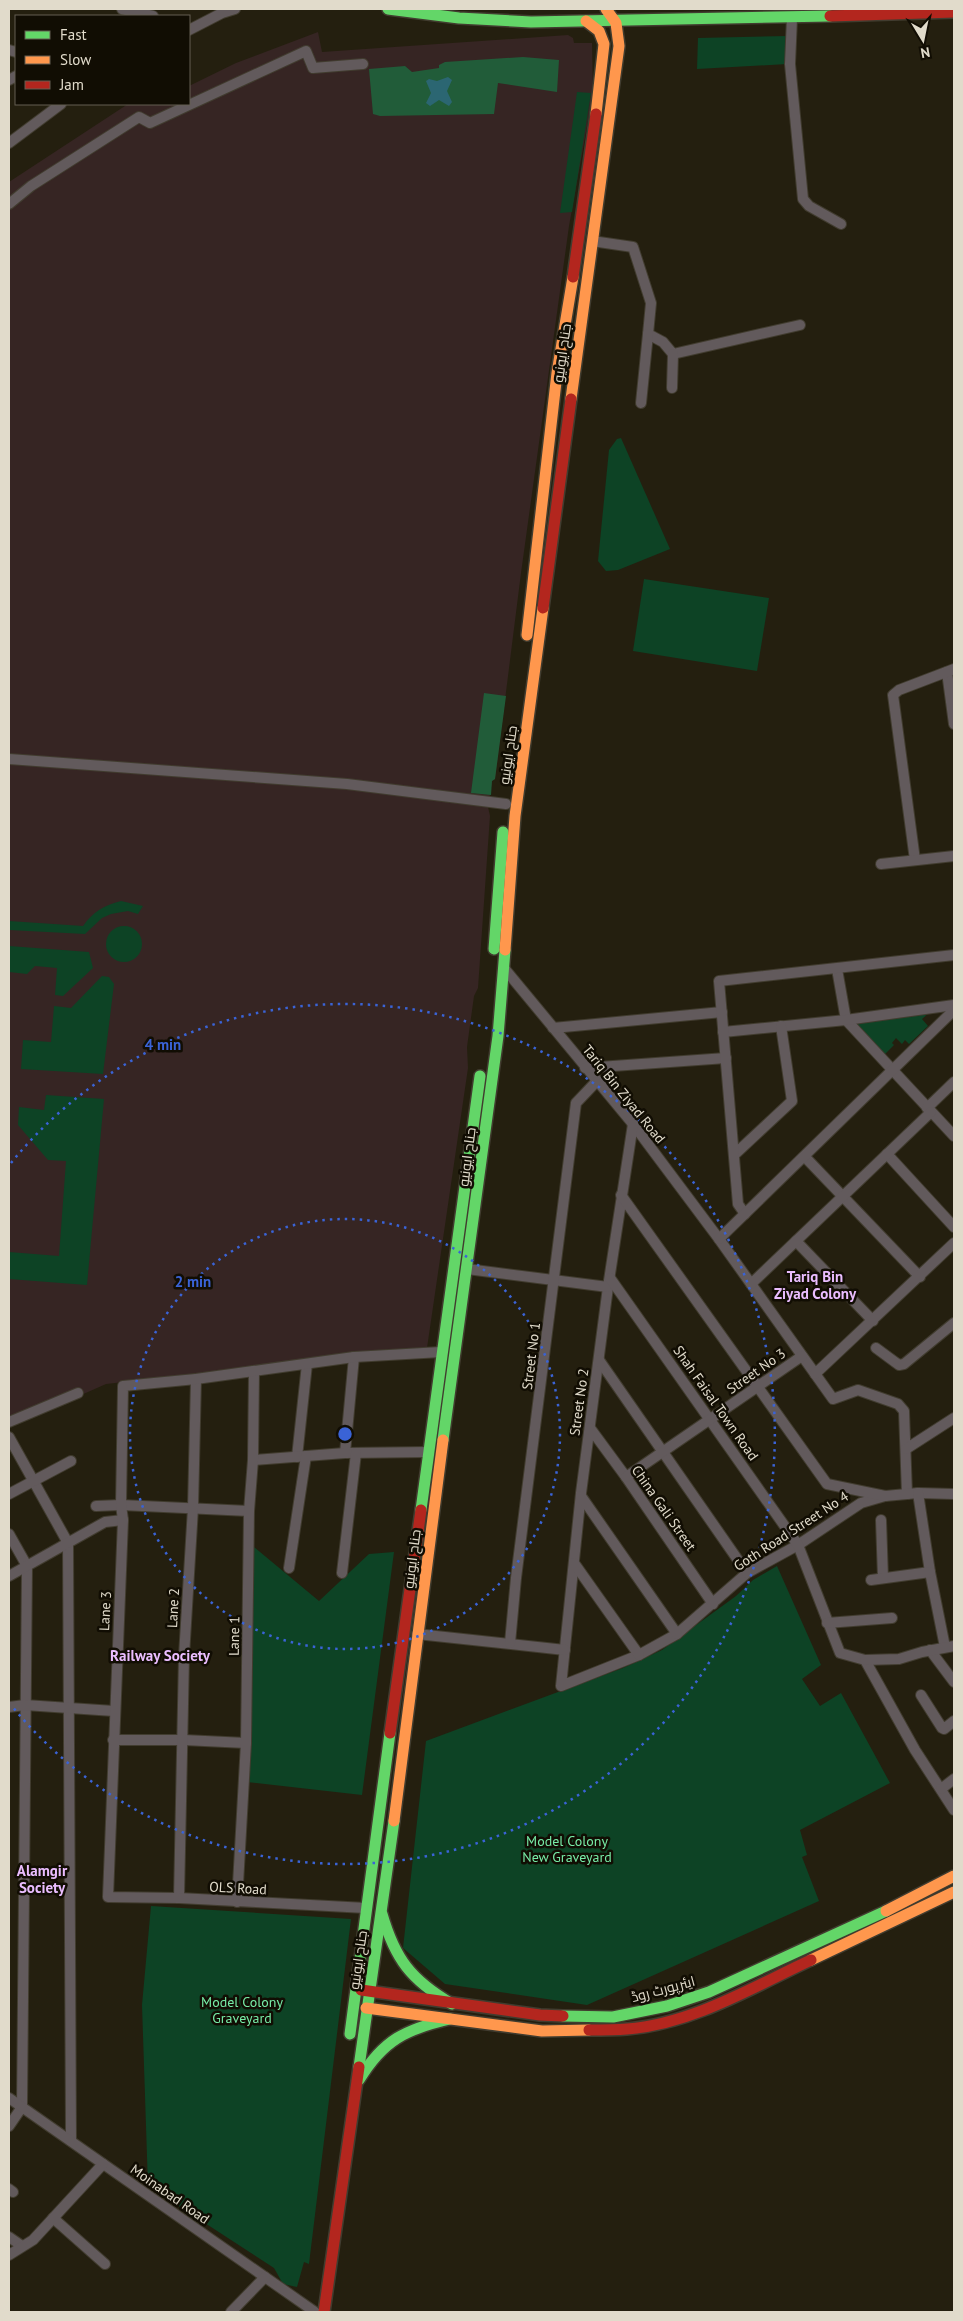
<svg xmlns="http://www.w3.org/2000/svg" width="963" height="2321" viewBox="0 0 963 2321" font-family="'PT Sans',Cairo,sans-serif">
<rect width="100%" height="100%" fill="#241f0f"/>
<polygon fill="#362523" points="318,32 322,52 568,35 573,38 574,43 592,43 593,93 569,226 521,573 495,779 492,781 488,807 490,816 478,988 474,996 467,1047 468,1068 427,1348 106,1384 9,1427 9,182 128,104 189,104 189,86 236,63"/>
<g fill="#0d4325">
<polygon points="788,36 787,64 697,69 698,38"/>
<polygon points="577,92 591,93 572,212 560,213"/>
<polygon points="621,438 670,549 618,570 606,571 598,561 609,450 617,439"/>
<polygon points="644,579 769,598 757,671 633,651"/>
<path d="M121 901 143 906 138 914 128 911 111 914 102 918 85 934 9 930V921L83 926C93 912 104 905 121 901Z"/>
<circle cx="124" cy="944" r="18"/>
<polygon points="9,946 89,952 93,968 63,996 55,995 57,968 35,966 27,974 9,972"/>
<polygon points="102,976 109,977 114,984 103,1074 21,1069 23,1040 51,1042 54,1006 71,1008"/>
<polygon points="931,1011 922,1019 928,1026 909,1044 905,1040 902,1044 896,1038 892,1043 894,1045 885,1054 855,1023"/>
<polygon points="46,1095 104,1099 87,1285 9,1279 9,1252 59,1256 66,1161 48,1160 18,1125 19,1107 44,1110"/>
<polygon points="254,1547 319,1601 369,1554 394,1552 362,1795 247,1782"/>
<polygon points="777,1566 821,1665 802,1679 820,1706 841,1693 890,1783 800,1830 807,1855 802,1857 819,1901 587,2005 445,1984 403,1948 426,1741 623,1668 662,1650 736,1596 753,1580"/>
<polygon points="151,1906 351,1919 309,2264 304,2262 297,2287 283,2284 274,2268 148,2186 142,2005"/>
</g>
<g fill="#215c39">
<polygon points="523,57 559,60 557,92 498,83 494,114 380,116 373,114 369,69 405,66 412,72 439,68 439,65 445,62"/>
<polygon points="484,693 506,696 495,779 492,781 491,795 471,793"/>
</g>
<polygon fill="#2b6672" points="448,77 452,80 447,91 452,102 449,106 439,100 430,106 426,103 431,93 426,81 429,79 437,81"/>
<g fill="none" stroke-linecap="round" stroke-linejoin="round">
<defs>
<g id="street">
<polyline points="122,9 153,16"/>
<polyline points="792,18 790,64 803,199 809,206 841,224"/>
<polyline points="189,30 222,13 235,9"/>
<polyline points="9,50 16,52"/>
<polyline points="9,80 16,76"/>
<polyline points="9,143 61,104"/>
<polyline points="9,204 31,186 139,117 150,123 306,51 313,68 363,64"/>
<polyline points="592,241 633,247 651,303 648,334 663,342 673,354 800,325"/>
<polyline points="672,388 673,354"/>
<polyline points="641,403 648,334"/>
<polyline points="947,672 954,724"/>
<polyline points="9,759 347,784 506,804"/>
<polyline points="915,860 893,695 899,690 954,669"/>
<polyline points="881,864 954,856"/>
<polyline points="504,968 633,1124 719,1239 833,1399 858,1390 898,1404 904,1411 907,1494"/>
<polyline points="837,969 846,1020 954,1136"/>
<polyline points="553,1028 722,1012"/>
<polyline points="723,1032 846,1020 954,1005"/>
<polyline points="585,1068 726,1058"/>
<polyline points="927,1108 954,1082"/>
<polyline points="633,1124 608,1287 581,1493 561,1686 639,1655 677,1634 747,1573 798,1545 861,1503 885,1496"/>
<polyline points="887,1154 954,1227"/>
<polyline points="734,1155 792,1101 781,1026"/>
<polyline points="805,1157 920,1277"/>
<polyline points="621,1195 827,1484 885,1496 918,1493 954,1494"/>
<polyline points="745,1214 738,1204 719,981 954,955"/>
<polyline points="719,1239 954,1010"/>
<polyline points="796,1241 873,1321"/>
<polyline points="467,1269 608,1287"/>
<polyline points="610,1278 798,1545 840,1653 865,1660 915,1750 954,1810"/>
<polyline points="751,1284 931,1112"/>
<polyline points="876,1348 899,1365 904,1364 954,1323"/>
<polyline points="599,1360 747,1573"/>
<polyline points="815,1374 954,1243"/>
<polyline points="9,1422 78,1393"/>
<polyline points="590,1428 626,1477 713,1604"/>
<polyline points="9,1437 68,1543 71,2141"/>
<polyline points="906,1449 954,1418"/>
<polyline points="345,1453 354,1357"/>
<polyline points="297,1457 307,1364"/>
<polyline points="253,1460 345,1453 429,1452"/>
<polyline points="626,1477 802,1356"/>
<polyline points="918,1493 930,1572 945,1647"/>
<polyline points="9,1494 71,1461"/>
<polyline points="581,1496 677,1634"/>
<polyline points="96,1506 121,1505 249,1511"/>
<polyline points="881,1520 883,1578"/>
<polyline points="9,1534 27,1566 22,2107 9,2126"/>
<polyline points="574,1563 639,1655"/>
<polyline points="289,1568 306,1456"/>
<polyline points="342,1573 356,1453"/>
<polyline points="9,1576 105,1522 123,1520"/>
<polyline points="871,1580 930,1572"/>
<polyline points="827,1623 892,1618"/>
<polyline points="417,1634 565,1650"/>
<polyline points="510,1643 516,1578 576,1103 596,1082"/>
<polyline points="930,1650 954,1682"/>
<polyline points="865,1660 899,1659 922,1652 954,1646"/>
<polyline points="921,1695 942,1728 944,1729 954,1721"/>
<polyline points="9,1707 25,1705 114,1711"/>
<polyline points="113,1740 184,1740 246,1743"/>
<polyline points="941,1789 954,1779"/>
<polyline points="179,1898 184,1656 193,1508 196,1379"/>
<polyline points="237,1902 246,1743 249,1511 253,1460 254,1371"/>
<polyline points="366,1908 179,1898 108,1897 123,1520 121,1505 123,1386 196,1379 354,1357 441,1352"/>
<polyline points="9,2098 315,2312"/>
<polyline points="9,2189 13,2192"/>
<polyline points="53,2218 105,2264"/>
<polyline points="9,2237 22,2246"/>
<polyline points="9,2255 33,2240 103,2164"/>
<polyline points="231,2312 265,2277"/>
</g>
<g id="fast">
<polyline points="388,9 459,18 531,22 830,16"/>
<polyline points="494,949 503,832"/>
<polyline points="443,1440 498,1036 505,950"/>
<polyline points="421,1510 480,1076"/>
<path d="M382 1914C395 1959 411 1980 452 2004"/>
<polyline points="563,2016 613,2017 667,2006 709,1992 886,1911"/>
<polyline points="350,2034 390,1733"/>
<polyline points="359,2067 394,1821"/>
<path d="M359 2080C383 2040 406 2029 450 2019"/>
</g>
<g id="slow">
<polyline points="586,21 599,31 604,44 596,114"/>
<polyline points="571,399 619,46 616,23 606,9"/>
<polyline points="527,635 557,373 573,277"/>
<polyline points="505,950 515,816 543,608"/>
<polyline points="394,1821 443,1440"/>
<polyline points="886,1911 954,1876"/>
<polyline points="811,1960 954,1892"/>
<polyline points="366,2008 542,2031 589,2030"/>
</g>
<g id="jam">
<polyline points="830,16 954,12"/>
<polyline points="573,277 596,114"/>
<polyline points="543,608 571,399"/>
<polyline points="390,1733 421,1510"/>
<polyline points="361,1990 540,2015 563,2016"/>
<path d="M589 2030C601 2030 614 2030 627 2029 692 2024 753 1987 811 1960"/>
<polyline points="324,2312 359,2067"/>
</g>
</defs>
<use href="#street" stroke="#413c2f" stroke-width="12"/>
<use href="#fast" stroke="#413c2f" stroke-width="14"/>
<use href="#slow" stroke="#413c2f" stroke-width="14"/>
<use href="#jam" stroke="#413c2f" stroke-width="14"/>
<use href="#street" stroke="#625a5c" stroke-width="10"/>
<use href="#fast" stroke="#63d668" stroke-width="11"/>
<use href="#slow" stroke="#ff974d" stroke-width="11"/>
<use href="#jam" stroke="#b3261e" stroke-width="11"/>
</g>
<g fill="none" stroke="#3a63d6" stroke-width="2.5" stroke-dasharray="2.5 5">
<circle cx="345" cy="1434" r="215"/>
<path d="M11 1163A430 430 0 1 1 11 1705"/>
</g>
<g text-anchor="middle" stroke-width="5" stroke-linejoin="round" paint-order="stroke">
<g font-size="14" fill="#e1dbcb" stroke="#110d03">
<text transform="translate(562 353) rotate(-82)" y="5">جناح ایونیو</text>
<text transform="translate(508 755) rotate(-82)" y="5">جناح ایونیو</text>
<text transform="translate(624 1094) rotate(51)" y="5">Tariq Bin Ziyad Road</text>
<text transform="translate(467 1157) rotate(-83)" y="5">جناح ایونیو</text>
<text transform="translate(531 1356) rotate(-83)" y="5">Street No 1</text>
<text transform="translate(756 1371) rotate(-35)" y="5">Street No 3</text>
<text transform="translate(579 1402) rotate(-82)" y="5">Street No 2</text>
<text transform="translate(716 1403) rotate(55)" y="5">Shah Faisal Town Road</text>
<text transform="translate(664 1508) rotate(55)" y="5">China Gali Street</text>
<text transform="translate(791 1531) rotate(-33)" y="5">Goth Road Street No 4</text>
<text transform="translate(412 1559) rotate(-83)" y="5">جناح ایونیو</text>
<text transform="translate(173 1608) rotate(-87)" y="5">Lane 2</text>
<text transform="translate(105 1611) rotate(-87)" y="5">Lane 3</text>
<text transform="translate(234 1636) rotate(-89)" y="5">Lane 1</text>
<text transform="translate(238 1888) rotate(3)" y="5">OLS Road</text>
<text transform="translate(358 1960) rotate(-82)" y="5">جناح ایونیو</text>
<text transform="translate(663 1989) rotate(-15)" y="5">ایئرپورٹ روڈ</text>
<text transform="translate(170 2194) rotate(35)" y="5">Moinabad Road</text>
</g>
<g font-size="14" fill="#77eca7" stroke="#110d03">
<text x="567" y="1846">Model Colony<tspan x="567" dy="16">New Graveyard</tspan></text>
<text x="242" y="2007">Model Colony<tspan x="242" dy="16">Graveyard</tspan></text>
</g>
<g font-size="15" font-weight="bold" fill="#eabdff" stroke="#110d03">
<text x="815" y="1282">Tariq Bin<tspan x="815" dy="17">Ziyad Colony</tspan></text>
<text x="160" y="1661">Railway Society</text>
<text x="42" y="1876">Alamgir<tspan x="42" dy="17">Society</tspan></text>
</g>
</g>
<circle cx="345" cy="1434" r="8" fill="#3a63d6" stroke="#110d03" stroke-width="2.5"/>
<g font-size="15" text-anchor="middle" font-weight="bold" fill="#3a63d6" stroke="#110d03" stroke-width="5" stroke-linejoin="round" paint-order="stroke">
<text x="163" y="1050">4 min</text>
<text x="193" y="1287">2 min</text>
</g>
<rect width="963" height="2321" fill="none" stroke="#e1dbcb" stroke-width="20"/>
<rect x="15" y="15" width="175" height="90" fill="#110d03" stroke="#645f53"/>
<rect x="25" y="31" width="25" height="8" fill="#63d668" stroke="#645f53"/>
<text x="60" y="40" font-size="15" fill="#e1dbcb">Fast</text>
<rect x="25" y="56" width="25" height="8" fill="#ff974d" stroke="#645f53"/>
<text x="60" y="65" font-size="15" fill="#e1dbcb">Slow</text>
<rect x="25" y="81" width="25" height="8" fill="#b3261e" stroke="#645f53"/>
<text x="60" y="90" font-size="15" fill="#e1dbcb">Jam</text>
<g transform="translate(923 40) rotate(170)" stroke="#110d03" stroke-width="4" paint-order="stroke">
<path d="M0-4L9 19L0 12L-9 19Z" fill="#e1dbcb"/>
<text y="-8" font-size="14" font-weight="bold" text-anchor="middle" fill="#e1dbcb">N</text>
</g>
</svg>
